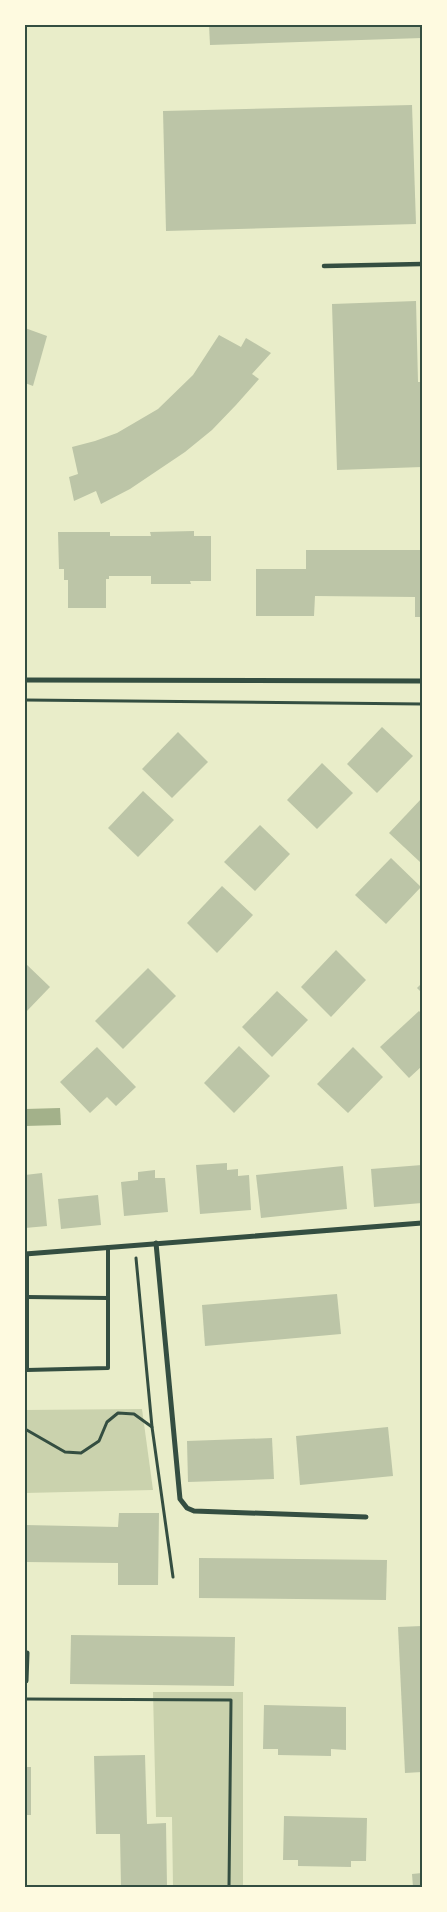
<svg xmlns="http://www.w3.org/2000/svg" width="447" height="1912" viewBox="0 0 447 1912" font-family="'Exo 2',sans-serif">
<rect width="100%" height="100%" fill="#e9edc9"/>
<g fill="#cad2ad">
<polygon points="142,1409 153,1490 25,1493 25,1410"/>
<polygon points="153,1692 243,1692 243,1887 173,1887 172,1817 156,1817"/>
</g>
<polygon fill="#a3b18a" points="60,1108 61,1125 25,1126 25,1109"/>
<g fill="#bcc5a7">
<polygon points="209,25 422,25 422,38 210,45"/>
<polygon points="412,105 416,224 166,231 163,111"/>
<polygon points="416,301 418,382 422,382 422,467 337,470 332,304"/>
<polygon points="25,328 47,336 33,386 25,383"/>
<polygon points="219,335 241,347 246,338 271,353 252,374 259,379 236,405 212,430 185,452 130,489 101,504 96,491 74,501 69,477 78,474 72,447 95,441 117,433 158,409 193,375"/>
<polygon points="194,531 194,536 211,536 211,581 190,581 191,584 151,584 151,576 109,576 109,579 106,579 106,608 68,608 68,580 64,580 64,569 59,569 58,532 110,532 110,536 151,536 150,532"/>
<polygon points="306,550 422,550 422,617 415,617 415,597 315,596 314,616 256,616 256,569 306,569"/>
<polygon points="382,727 413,756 377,793 347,764"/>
<polygon points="178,732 208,762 172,798 142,769"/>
<polygon points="322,763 353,793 317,829 287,800"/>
<polygon points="143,791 174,820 138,857 108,828"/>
<polygon points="422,798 422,859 420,862 389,833"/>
<polygon points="260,825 290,854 255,891 224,862"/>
<polygon points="391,858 421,887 386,924 355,895"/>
<polygon points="222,886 253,915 217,953 187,923"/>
<polygon points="336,950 366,980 331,1017 301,987"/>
<polygon points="25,963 50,987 25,1013"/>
<polygon points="148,968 176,996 123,1049 95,1021"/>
<polygon points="422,983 422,993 417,988"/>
<polygon points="277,991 308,1020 272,1057 242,1027"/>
<polygon points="419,1011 422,1014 422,1066 409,1078 380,1047"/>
<polygon points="239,1046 270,1076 234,1113 204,1083"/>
<polygon points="97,1047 136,1087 116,1106 107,1097 90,1113 60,1082"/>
<polygon points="353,1047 383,1077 348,1113 317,1084"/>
<polygon points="227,1163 227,1170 238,1169 238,1176 249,1175 251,1210 200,1214 196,1165"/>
<polygon points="422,1165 422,1203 374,1207 371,1169"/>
<polygon points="343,1166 347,1209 261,1218 256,1175"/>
<polygon points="155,1170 155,1178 165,1178 168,1212 124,1216 121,1182 138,1180 138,1172"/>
<polygon points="42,1173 47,1226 25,1228 25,1175"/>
<polygon points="98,1195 101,1225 61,1229 58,1199"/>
<polygon points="337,1294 341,1334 205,1346 202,1305"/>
<polygon points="388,1427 393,1476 300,1485 296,1436"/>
<polygon points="272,1438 274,1479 188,1482 187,1441"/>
<polygon points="119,1513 159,1513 158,1585 118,1585 118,1563 25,1562 25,1525 118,1527"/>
<polygon points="199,1558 387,1560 386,1600 199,1598"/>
<polygon points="422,1626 422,1772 405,1773 398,1627"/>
<polygon points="71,1635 235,1637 234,1686 70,1684"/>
<polygon points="264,1705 346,1707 346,1750 331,1749 331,1756 278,1755 278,1749 263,1749"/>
<polygon points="145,1755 147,1824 166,1823 167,1887 121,1887 120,1834 96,1834 94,1756"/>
<rect x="25" y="1767" width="6" height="48"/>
<polygon points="284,1816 367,1818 366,1861 351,1861 351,1867 298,1866 298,1860 283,1860"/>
<polygon points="422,1873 422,1887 413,1887 412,1874"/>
</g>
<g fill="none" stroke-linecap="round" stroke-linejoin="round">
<g stroke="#344e41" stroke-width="3">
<polyline points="25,700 422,704"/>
<polyline points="136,1258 152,1427 173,1577"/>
<polyline points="25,1429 65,1452 81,1453 99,1441 107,1422 118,1413 134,1414 152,1427"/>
<polyline points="25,1699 231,1700 229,1887"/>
</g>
<g stroke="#344e41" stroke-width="4">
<polyline points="27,1254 27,1370 108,1368 108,1247"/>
<polyline points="27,1297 108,1298"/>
</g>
<polyline stroke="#344e41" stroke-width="4.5" points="324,266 422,264"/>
<g stroke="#344e41" stroke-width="5">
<polyline points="25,680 422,681"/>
<polyline points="156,1243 180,1499 187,1508 194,1511 366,1517"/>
<polyline points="25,1254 422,1223"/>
<polyline points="25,1681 26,1681 27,1653"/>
</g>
</g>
<rect width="447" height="1912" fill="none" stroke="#fefae0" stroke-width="52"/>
<rect x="26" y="26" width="395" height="1860" fill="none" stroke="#344e41" stroke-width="2"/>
</svg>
